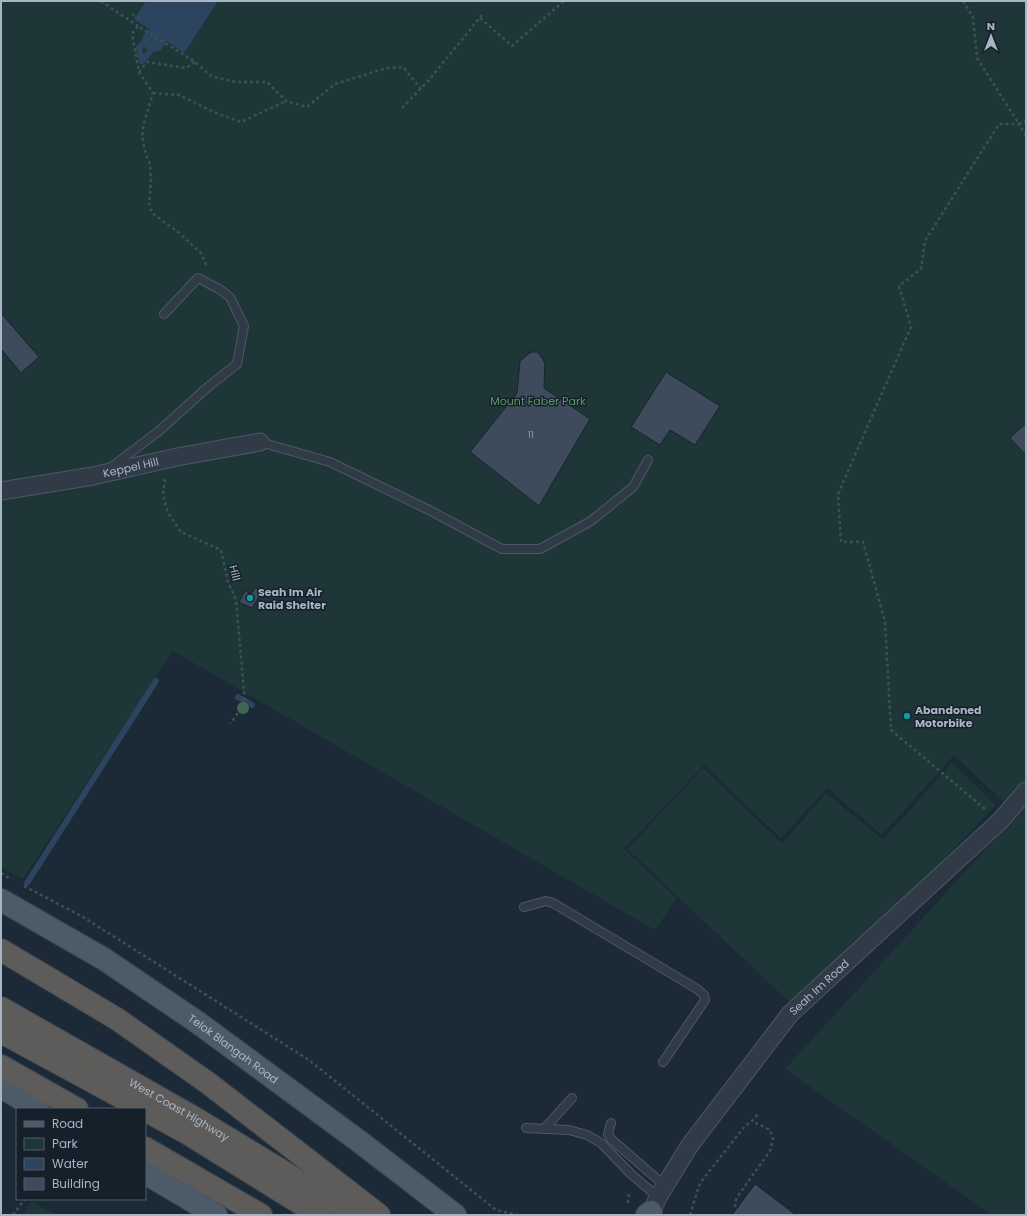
<svg xmlns="http://www.w3.org/2000/svg" width="1027" height="1216" viewBox="0 0 1027 1216" font-family="Poppins,sans-serif">
<rect width="100%" height="100%" fill="#1c2937"/>
<g fill="#1e3638">
<polygon points="1,1 1026,1 1026,1215 992,1215 785,1069 1017,815 954,755 882,835 827,788 781,838 704,765 624,849 677,898 655,930 173,651 23,879 1,867"/>
<polygon points="952,763 996,805 799,1011 627,849 703,768 782,844 826,793 883,840"/>
<polygon points="31,1201 56,1215 23,1215"/>
</g>
<polygon fill="#2c445e" points="146,1 218,1 184,53 134,19"/>
<g fill="none" stroke-linecap="round" stroke-linejoin="round">
<g stroke="#2c445e" stroke-width="6">
<polygon points="149,37 157,43 142,61 139,48"/>
<polyline points="238,697 252,705"/>
<polyline points="27,883 156,681"/>
</g>
<polyline stroke="#2c445e" stroke-width="23" points="154,40 155,39"/>
</g>
<g fill="#3d4b5c" stroke="#18222d">
<polygon points="1,313 39,357 21,373 1,349"/>
<polygon points="531,352 538,352 545,363 544,388 590,419 539,506 470,452 517,393 520,361"/>
<polygon points="666,372 720,406 695,445 670,430 660,445 631,427"/>
<polygon points="1026,423 1026,455 1010,438"/>
<polygon points="255,588 262,591 252,608 239,602 245,591 251,594"/>
<polygon points="755,1184 796,1215 732,1215"/>
</g>
<g fill="none" stroke-linecap="round" stroke-linejoin="round">
<defs>
<g id="service">
<polyline points="260,442 330,462 429,510 502,549 540,549 591,521 633,487 648,460"/>
<polyline points="110,468 159,431 209,386 237,364 244,326 230,297 219,289 198,278 164,314"/>
<polyline points="524,907 546,901 553,903 697,989 704,995 705,1000 663,1062"/>
<polyline points="611,1123 608,1134 611,1139 664,1185"/>
<polyline points="526,1128 569,1130 587,1135 601,1143 631,1174 658,1197"/>
<polyline points="544,1129 572,1098"/>
</g>
<g id="minor">
<path id="s1" d="M1 491 93 476 177 457 260 442"/>
<path id="s2" d="M650 1215 658 1197 690 1145 790 1014 1000 821 1026 791"/>
</g>
<g id="primary">
<path id="s3" d="M1 900 104 959 197 1022 360 1142 455 1215"/>
<polyline points="1,1087 38,1109"/>
<polyline points="145,1173 216,1215"/>
<polyline points="647,1215 651,1212"/>
</g>
<g id="trunk">
<polyline points="1,950 117,1019 208,1083 379,1215"/>
<path id="s4" d="M1 1008 193 1117 355 1215"/>
<polyline points="1,1032 143,1109"/>
<polyline points="1,1066 77,1109"/>
<polyline points="145,1110 187,1133 319,1215"/>
<polyline points="145,1148 261,1215"/>
</g>
</defs>
<use href="#service" stroke="#4d5865" stroke-width="10"/>
<use href="#minor" stroke="#4d5865" stroke-width="19"/>
<use href="#primary" stroke="#394450" stroke-width="24"/>
<use href="#trunk" stroke="#3b4551" stroke-width="24"/>
<g stroke="#395252" stroke-width="2.5" stroke-dasharray="3 3" stroke-linecap="butt">
<polyline points="101,1 138,26"/>
<polyline points="963,1 973,17 977,58 1019,124 1026,121"/>
<polyline points="132,14 140,19"/>
<polyline points="480,18 512,46 564,1"/>
<polyline points="139,72 147,62 186,68 195,62"/>
<polyline points="153,93 179,95 216,113 241,122 286,101"/>
<polyline points="402,108 429,80 482,15"/>
<polyline points="206,265 201,253 178,232 152,213 149,203 151,182 150,164 146,155 142,136 144,123 153,93 139,72 132,34 138,26 195,62 211,76 235,82 267,82 286,101 307,107 335,84 387,68 403,67 421,89"/>
<polyline points="165,479 163,495 168,513 181,532 221,550 228,582 236,600 245,703 230,724"/>
<polyline points="985,809 891,730 885,622 863,542 841,542 838,494 911,327 899,286 921,269 925,241 999,124 1019,124 1026,136"/>
<polyline points="1,873 11,879"/>
<polyline points="24,886 83,917 309,1060 496,1210 518,1215"/>
<polyline points="628,1203 629,1192"/>
<polyline points="13,1215 25,1199"/>
<polyline points="690,1215 700,1183 745,1126 752,1121 758,1114"/>
<path d="M744 1215C735 1209 733 1207 737 1197L770 1151 773 1139 770 1130 752 1121"/>
</g>
<use href="#service" stroke="#303b47" stroke-width="8"/>
<use href="#minor" stroke="#303b47" stroke-width="17"/>
<use href="#primary" stroke="#4d5a68" stroke-width="22"/>
<use href="#trunk" stroke="#5e5c5a" stroke-width="22"/>
</g>
<circle fill="#416652" cx="243" cy="708" r="6"/>
<g fill="#0f9aa8" stroke="#16202b" stroke-width="1.5">
<circle cx="250" cy="598" r="4"/>
<circle cx="907" cy="716" r="4"/>
</g>
<g text-anchor="middle" stroke-width="3" stroke-linejoin="round" paint-order="stroke">
<g font-size="9" fill="#8e9aab">
<text x="531" y="438">11</text>
</g>
<g font-size="11" fill="#5f9769" stroke="#16202b">
<text x="538" y="405">Mount Faber Park</text>
</g>
<g font-size="11" fill="#a9b5c5" stroke="#16202b">
<text dy="4" stroke="none"><textPath href="#s1" startOffset="132">Keppel Hill</textPath></text>
<text transform="translate(235 573) rotate(76)" y="4">Hill</text>
<text dy="4" stroke="none"><textPath href="#s2" startOffset="285">Seah Im Road</textPath></text>
<text dy="4" stroke="none"><textPath href="#s3" startOffset="276">Telok Blangah Road</textPath></text>
<text dy="4" stroke="none"><textPath href="#s4" startOffset="205">West Coast Highway</textPath></text>
</g>
<g font-size="11" font-weight="bold" fill="#a9b5c5" stroke="#16202b" text-anchor="start">
<text x="258" y="596">Seah Im Air<tspan x="258" dy="13">Raid Shelter</tspan></text>
<text x="915" y="714">Abandoned<tspan x="915" dy="13">Motorbike</tspan></text>
</g>
</g>
<rect width="1027" height="1216" fill="none" stroke="#a9b5c5" stroke-width="4"/>
<rect x="16" y="1108" width="130" height="92" fill="#16202b" stroke="#515c69"/>
<rect x="24" y="1121" width="20" height="6" fill="#4d5a68" stroke="#515c69"/>
<text x="52" y="1128" font-size="12" fill="#a9b5c5">Road</text>
<rect x="24" y="1138" width="20" height="12" fill="#1e3638" stroke="#515c69"/>
<text x="52" y="1148" font-size="12" fill="#a9b5c5">Park</text>
<rect x="24" y="1158" width="20" height="12" fill="#2c445e" stroke="#515c69"/>
<text x="52" y="1168" font-size="12" fill="#a9b5c5">Water</text>
<rect x="24" y="1178" width="20" height="12" fill="#3d4b5c" stroke="#515c69"/>
<text x="52" y="1188" font-size="12" fill="#a9b5c5">Building</text>
<g transform="translate(991 36)" stroke="#16202b" stroke-width="3" paint-order="stroke">
<path d="M0-3L7 15L0 10L-7 15Z" fill="#a9b5c5"/>
<text y="-6" font-size="11" font-weight="bold" text-anchor="middle" fill="#a9b5c5">N</text>
</g>
</svg>
